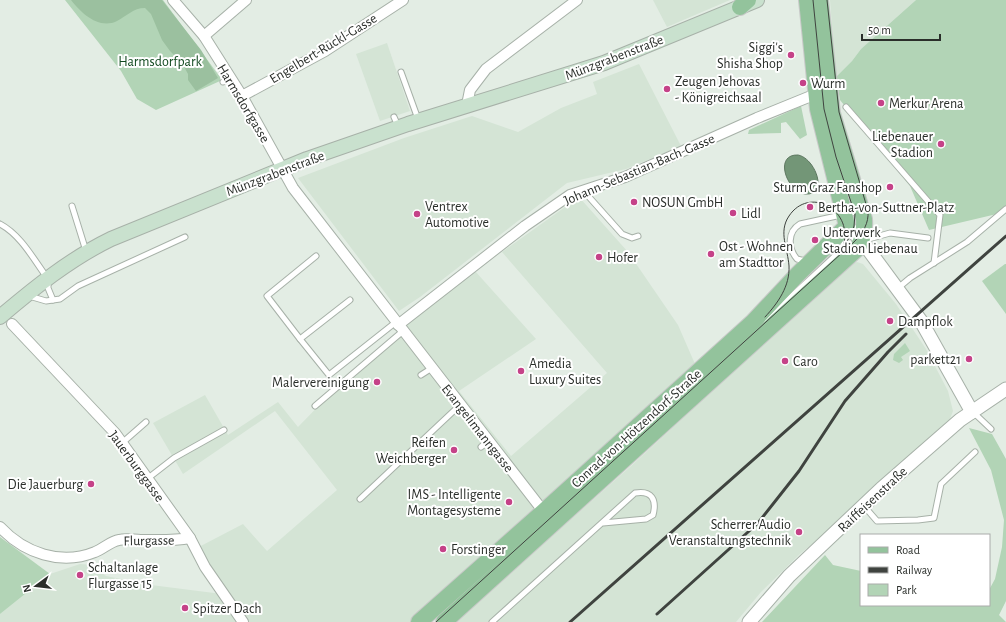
<svg xmlns="http://www.w3.org/2000/svg" width="1006" height="622" viewBox="0 0 1006 622" font-family="'Alegreya Sans',sans-serif">
<rect width="100%" height="100%" fill="#e3ede4"/>
<g fill="#d4e4d5">
<polygon points="653,0 730,0 667,27"/>
<polygon points="830,0 916,0 861,49 852,61 836,77"/>
<polygon points="387,43 410,111 380,121 356,54"/>
<polygon points="639,64 681,146 626,169 567,183 420,297 399,311 298,178 404,138 472,116 518,132 561,108 597,94 593,82"/>
<polygon points="579,197 628,252 678,325 695,364 555,494 410,622 0,622 0,614 50,574 80,564 93,565 106,576 151,585 222,594 195,549 243,524 267,551 337,490 275,411 183,474 153,423 205,395 228,435 278,402 298,427 336,388 403,331 410,321 475,271 536,339 459,391 511,456 607,373 502,252"/>
<polygon points="857,262 863,264 896,304 926,349 948,391 953,411 950,419 821,537 801,553 761,592 736,622 455,622 631,466 850,264"/>
</g>
<g fill="#b2d4b6">
<polygon points="65,0 163,0 220,77 220,81 156,110 137,99 121,71"/>
<polygon points="916,0 1006,0 1006,209 1001,213 929,230 910,186 840,100 836,77 852,61 861,49"/>
<polygon points="801,106 807,135 800,139 786,122 781,123 781,133 748,134 749,130"/>
<polygon points="1005,264 1006,264 1006,314 982,281"/>
<polygon points="905,343 910,351 901,357 903,360 899,363 893,360 894,354"/>
<polygon points="969,428 992,434 1006,459 1006,601 999,615 1006,622 762,622 825,555 833,565 861,571 861,605 989,605 989,590 995,579 1002,547 1004,520 991,470"/>
<polygon points="0,537 50,574 0,614"/>
</g>
<path fill="#9bc09f" d="M71 0H162L201 50 218 78 196 91 188 80V74L182 63 170 51 162 40 151 14 145 8C133 8 127 16 117 21 99 30 81 13 71 0Z"/>
<path fill="#739677" stroke="#5d7760" d="M798 155C815 158 829 195 806 194 787 193 773 154 798 155Z"/>
<g fill="none" stroke-linecap="round" stroke-linejoin="round">
<defs>
<g id="service">
<polyline points="401,72 418,119"/>
<polyline points="223,82 231,79"/>
<polyline points="846,107 940,215 934,263"/>
<polyline points="394,117 398,126"/>
<polyline points="587,189 589,197 622,234 632,238 638,236"/>
<polyline points="72,206 86,251"/>
<path d="M0 224C21 235 34 260 48 279V288L53 300"/>
<polyline points="865,240 890,233 928,238"/>
<path d="M805 261 797 259C788 248 787 232 800 224L855 212 857 209"/>
<polyline points="898,288 910,278 967,242 1006,209"/>
<polyline points="29,296 46,301 60,299 78,286 185,237"/>
<polyline points="350,300 300,339 329,375 396,322"/>
<polyline points="761,320 768,318 837,254 844,244 846,232"/>
<polyline points="300,339 267,296 316,256"/>
<polyline points="421,375 432,368"/>
<polyline points="315,406 403,331"/>
<polyline points="973,412 991,429"/>
<polyline points="122,443 146,422"/>
<polyline points="481,447 488,441"/>
<polyline points="147,479 174,458 224,430"/>
<polyline points="360,499 460,405"/>
<polyline points="864,506 877,521 918,520 934,518 941,484 975,452"/>
<path d="M492 622 635 493C652 490 657 500 653 515L646 519 603 523"/>
</g>
<g id="minor">
<polyline points="173,0 204,36 242,96 293,188 547,516"/>
<polyline points="204,36 246,0"/>
<polyline points="242,96 325,51 403,0"/>
<polyline points="467,105 470,90 486,69 577,0"/>
<polyline points="12,324 115,433 190,538 205,567 243,622"/>
<polyline points="398,325 525,226 570,195 625,177 757,118 816,94"/>
<path d="M0 527C24 553 61 566 95 552 103 549 111 541 119 540 126 538 134 540 141 540 157 540 173 541 190 538"/>
</g>
<g id="tertiary">
<polyline points="847,226 862,241 921,321 972,412"/>
<polyline points="749,622 789,576 881,489 960,420 1006,389"/>
</g>
<path id="secondary" d="M0 317C34 288 70 259 111 239L307 159 408 124 604 63 757 0"/>
<g id="primary">
<polyline points="740,7 748,0"/>
<polyline points="419,622 543,512 753,322 798,274 847,226 818,109 807,0"/>
<path d="M444 622 858 248C863 238 865 230 864 219L832 113 820 0"/>
</g>
</defs>
<use href="#service" stroke="#a7b1a8" stroke-width="7"/>
<use href="#minor" stroke="#a7b1a8" stroke-width="12"/>
<use href="#tertiary" stroke="#a7b1a8" stroke-width="15"/>
<use href="#secondary" stroke="#a7b1a8" stroke-width="16"/>
<use href="#primary" stroke="#c8c9c8" stroke-width="18"/>
<use href="#service" stroke="#fff" stroke-width="5"/>
<use href="#minor" stroke="#fff" stroke-width="10"/>
<use href="#tertiary" stroke="#fff" stroke-width="13"/>
<use href="#secondary" stroke="#c9e1ce" stroke-width="14"/>
<use href="#primary" stroke="#93c39c" stroke-width="16"/>
<g stroke="#3f433f" stroke-width="1">
<polyline points="813,0 824,109 836,157 855,214 854,226 851,236 842,247"/>
<path d="M765 317C778 303 790 286 789 266 788 249 778 232 789 216 809 186 852 209 844 243"/>
<path d="M436 622 854 242C863 233 869 223 868 211L839 112 827 0"/>
</g>
<g stroke="#3f433f" stroke-width="3">
<polyline points="657,614 758,523 799,471 845,401 888,352 906,334"/>
<polyline points="570,622 1006,236"/>
</g>
</g>
<g fill="#c54288" stroke="#fff" stroke-width="1.5">
<circle cx="791" cy="55" r="4"/>
<circle cx="803" cy="83" r="4"/>
<circle cx="667" cy="89" r="4"/>
<circle cx="881" cy="103" r="4"/>
<circle cx="941" cy="144" r="4"/>
<circle cx="890" cy="187" r="4"/>
<circle cx="634" cy="202" r="4"/>
<circle cx="810" cy="207" r="4"/>
<circle cx="733" cy="213" r="4"/>
<circle cx="417" cy="214" r="4"/>
<circle cx="815" cy="240" r="4"/>
<circle cx="711" cy="254" r="4"/>
<circle cx="599" cy="257" r="4"/>
<circle cx="890" cy="321" r="4"/>
<circle cx="969" cy="359" r="4"/>
<circle cx="785" cy="361" r="4"/>
<circle cx="521" cy="371" r="4"/>
<circle cx="377" cy="382" r="4"/>
<circle cx="454" cy="450" r="4"/>
<circle cx="91" cy="484" r="4"/>
<circle cx="509" cy="502" r="4"/>
<circle cx="799" cy="532" r="4"/>
<circle cx="443" cy="549" r="4"/>
<circle cx="80" cy="575" r="4"/>
<circle cx="185" cy="608" r="4"/>
</g>
<g text-anchor="middle" stroke-width="4" stroke-linejoin="round" paint-order="stroke">
<g font-size="14" fill="#2a2e2a" stroke="#fff" text-anchor="start">
<text x="783" y="52" text-anchor="end">Siggi's<tspan x="783" dy="16">Shisha Shop</tspan></text>
<text x="675" y="86">Zeugen Jehovas<tspan x="675" dy="16">- Königreichsaal</tspan></text>
<text x="811" y="88">Wurm</text>
<text x="889" y="108">Merkur Arena</text>
<text x="933" y="141" text-anchor="end">Liebenauer<tspan x="933" dy="16">Stadion</tspan></text>
<text x="882" y="192" text-anchor="end">Sturm Graz Fanshop</text>
<text x="642" y="207">NOSUN GmbH</text>
<text x="425" y="211">Ventrex<tspan x="425" dy="16">Automotive</tspan></text>
<text x="818" y="212">Bertha-von-Suttner-Platz</text>
<text x="741" y="218">Lidl</text>
<text x="823" y="237">Unterwerk<tspan x="823" dy="16">Stadion Liebenau</tspan></text>
<text x="719" y="251">Ost - Wohnen<tspan x="719" dy="16">am Stadttor</tspan></text>
<text x="607" y="262">Hofer</text>
<text x="898" y="326">Dampflok</text>
<text x="961" y="364" text-anchor="end">parkett21</text>
<text x="793" y="366">Caro</text>
<text x="529" y="368">Amedia<tspan x="529" dy="16">Luxury Suites</tspan></text>
<text x="369" y="387" text-anchor="end">Malervereinigung</text>
<text x="446" y="447" text-anchor="end">Reifen<tspan x="446" dy="16">Weichberger</tspan></text>
<text x="83" y="489" text-anchor="end">Die Jauerburg</text>
<text x="501" y="499" text-anchor="end">IMS - Intelligente<tspan x="501" dy="16">Montagesysteme</tspan></text>
<text x="791" y="529" text-anchor="end">Scherrer Audio<tspan x="791" dy="16">Veranstaltungstechnik</tspan></text>
<text x="451" y="554">Forstinger</text>
<text x="88" y="572">Schaltanlage<tspan x="88" dy="16">Flurgasse 15</tspan></text>
<text x="193" y="613">Spitzer Dach</text>
</g>
<g font-size="14" fill="#2a2e2a" stroke="#fff">
<text transform="translate(323 48) rotate(-31)" y="5">Engelbert-Rückl-Gasse</text>
<text transform="translate(614 57) rotate(-21)" y="5">Münzgrabenstraße</text>
<text transform="translate(244 103) rotate(59)" y="5">Harmsdorfgasse</text>
<text transform="translate(639 169) rotate(-23)" y="5">Johann-Sebastian-Bach-Gasse</text>
<text transform="translate(275 173) rotate(-21)" y="5">Münzgrabenstraße</text>
<text transform="translate(478 428) rotate(52)" y="5">Evangelimanngasse</text>
<text transform="translate(636 428) rotate(-42)" y="5">Conrad-von-Hötzendorf-Straße</text>
<text transform="translate(137 466) rotate(54)" y="5">Jauerburggasse</text>
<text transform="translate(872 499) rotate(-43)" y="5">Raiffeisenstraße</text>
<text transform="translate(149 540) rotate(-1)" y="5">Flurgasse</text>
</g>
<g font-size="14" fill="#11491f" stroke="#fff">
<text x="160" y="66">Harmsdorfpark</text>
</g>
</g>
<rect x="860" y="534" width="130" height="72" fill="#ffffff" stroke="#aaabaa"/>
<rect x="868" y="547" width="20" height="6" fill="#93c39c" stroke="#aaabaa"/>
<text x="896" y="554" font-size="12" fill="#2a2e2a">Road</text>
<rect x="868" y="567" width="20" height="6" fill="#3f433f" stroke="#aaabaa"/>
<text x="896" y="574" font-size="12" fill="#2a2e2a">Railway</text>
<rect x="868" y="584" width="20" height="12" fill="#b2d4b6" stroke="#aaabaa"/>
<text x="896" y="594" font-size="12" fill="#2a2e2a">Park</text>
<g transform="translate(36 586) rotate(255)" stroke="#ffffff" stroke-width="3" paint-order="stroke">
<path d="M0-3L7 15L0 10L-7 15Z" fill="#2a2e2a"/>
<text y="-6" font-size="11" font-weight="bold" text-anchor="middle" fill="#2a2e2a">N</text>
</g>
<path d="M862 34v6h78v-6" fill="none" stroke="#2a2e2a" stroke-width="2"/>
<text x="868" y="34" font-size="12" fill="#2a2e2a" stroke="#ffffff" stroke-width="3" paint-order="stroke">50 m</text>
</svg>
